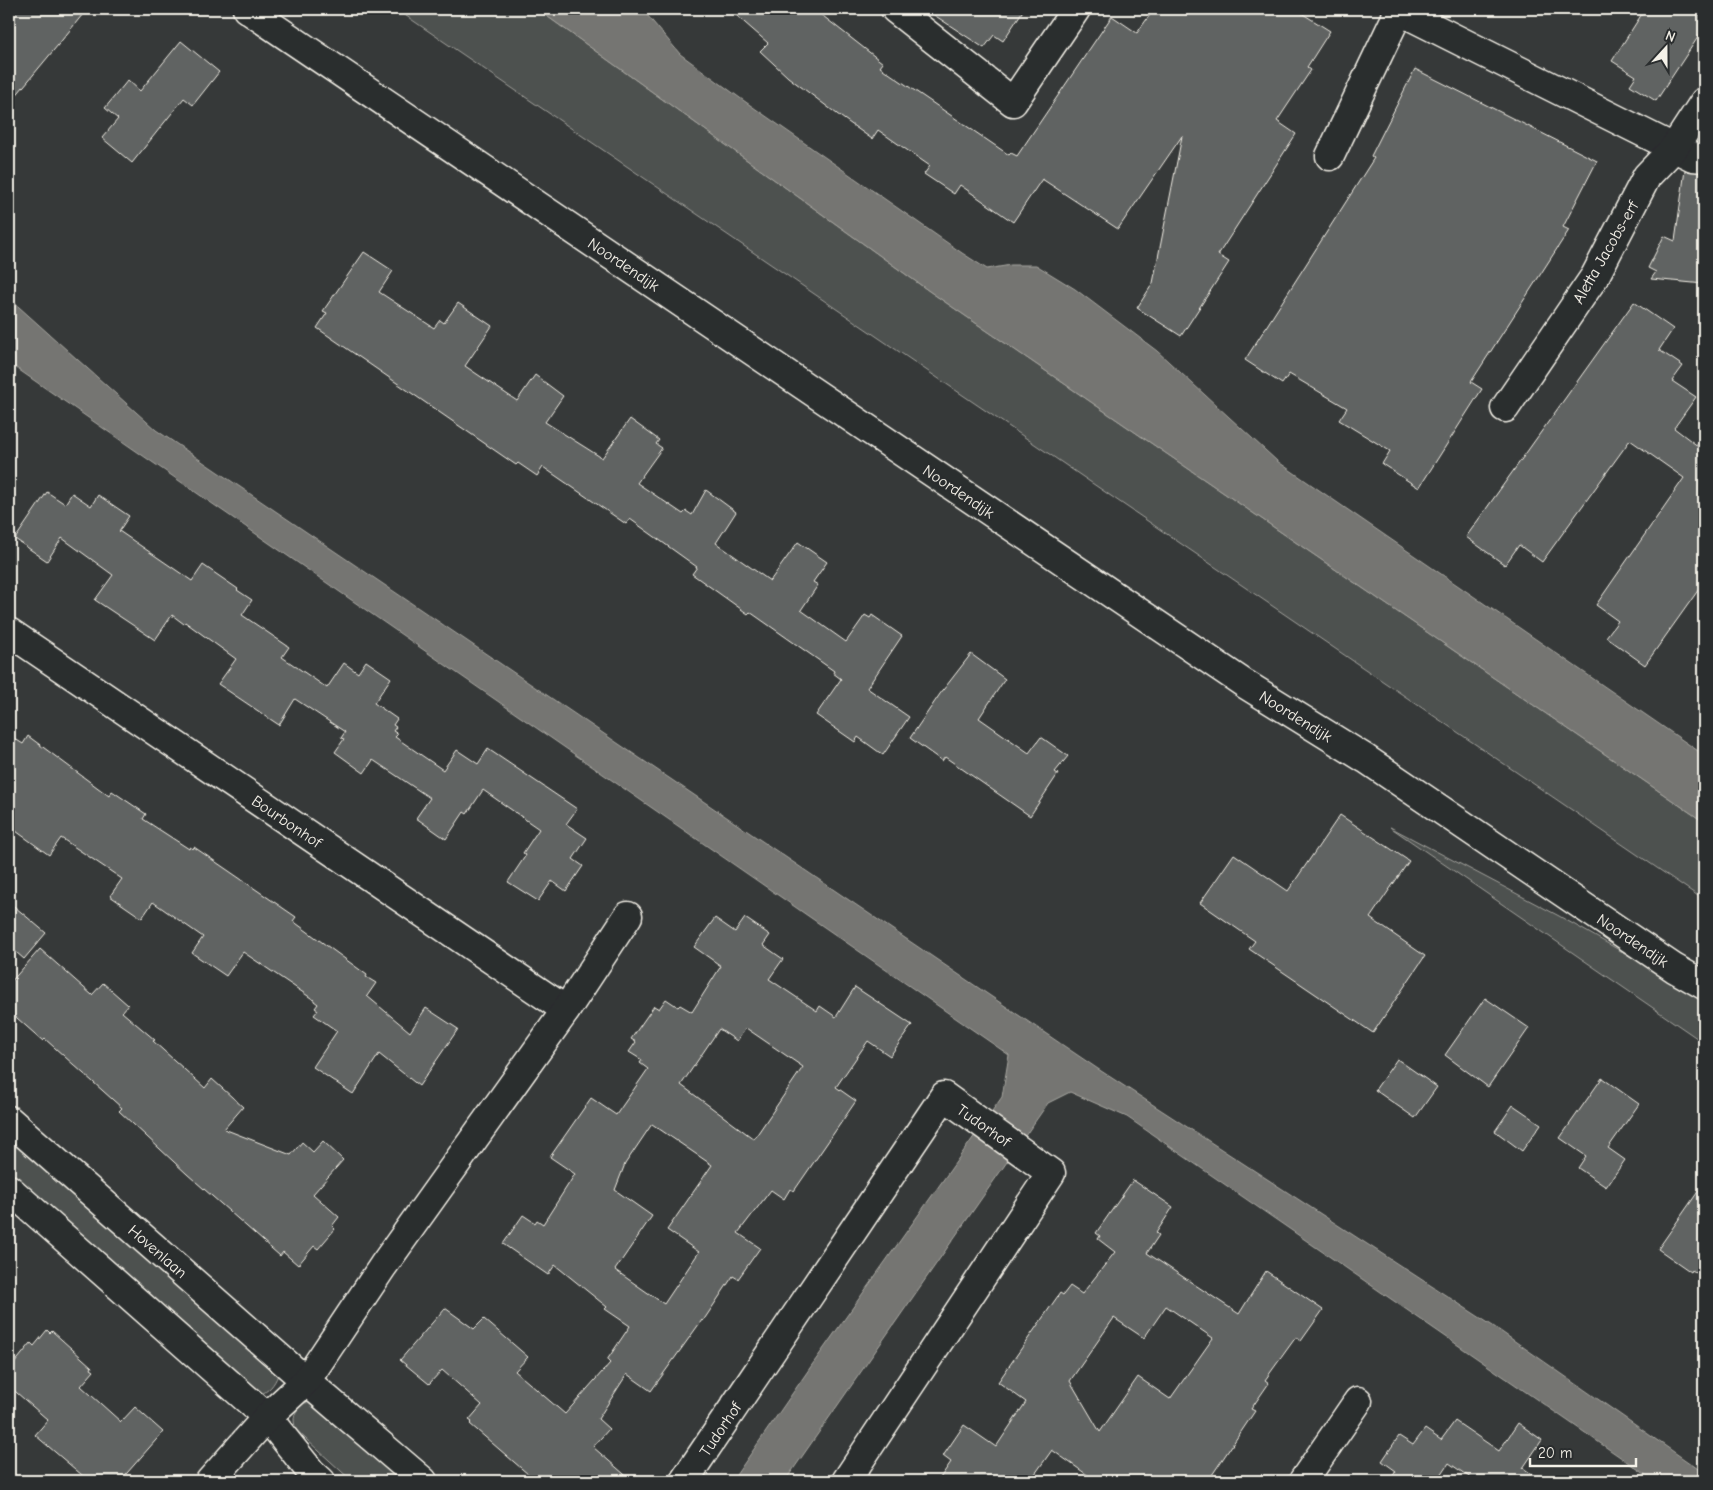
<svg xmlns="http://www.w3.org/2000/svg" width="1713" height="1490" viewBox="0 0 1713 1490" font-family="'Comic Neue',sans-serif">
<rect width="100%" height="100%" fill="#363939"/>
<filter id="ink" filterUnits="userSpaceOnUse"><feTurbulence type="fractalNoise" baseFrequency=".02" numOctaves="2"/><feDisplacementMap in="SourceGraphic" scale="10" xChannelSelector="R" yChannelSelector="G"/><feConvolveMatrix kernelMatrix="1 2 1 2 8 2 1 2 1" color-interpolation-filters="sRGB"/></filter>
<g filter="url(#ink)">
<g fill="#4e514f" stroke="#a1a19c">
<polygon points="396,9 537,9 929,291 1704,822 1704,900"/>
<polygon points="1390,827 1559,916 1704,998 1704,1043"/>
<path d="M25 1146 278 1375C274 1385 269 1391 259 1395L9 1178V1151L14 1147Z"/>
<path d="M316 1402 407 1481H352L296 1430C292 1418 294 1412 303 1403Z"/>
</g>
<g fill="#757572" stroke="#a8a7a1">
<polygon points="537,9 642,9 680,54 740,98 962,253 987,269 1011,265 1036,265 1075,289 1157,351 1277,461 1704,755 1704,822 929,291"/>
<polygon points="9,298 156,430 1098,1069 1493,1326 1704,1473 1704,1481 1655,1481 1127,1117 1070,1092 1048,1103 785,1481 732,1481 812,1365 1002,1097 1009,1055 9,363"/>
</g>
<g fill="#616362" stroke="#f4f1e8" fill-rule="evenodd">
<polygon points="9,9 87,9 58,45 9,104"/>
<polygon points="729,9 814,9 883,63 880,67 1009,155 1011,153 1017,156 1112,16 1137,33 1154,9 1295,9 1330,31 1307,67 1311,70 1277,121 1296,134 1218,255 1229,262 1181,336 1137,308 1153,283 1182,136 1118,229 1042,179 1013,222 960,185 954,194 924,174 930,166 878,130 872,139 841,117 788,77 760,51 768,43"/>
<polygon points="925,9 1024,9 1003,41 994,35 984,48"/>
<polygon points="1645,9 1704,9 1704,28 1656,101 1630,85 1636,76 1612,61"/>
<polygon points="181,41 219,72 193,105 184,98 132,163 102,138 118,119 105,108 128,80 140,91"/>
<polygon points="1415,69 1597,161 1563,227 1569,230 1471,382 1482,389 1419,488 1382,464 1390,451 1339,420 1347,408 1289,374 1282,384 1245,360 1374,158 1371,156"/>
<polygon points="1685,170 1704,173 1704,284 1651,279 1656,272 1648,268 1664,236 1675,241"/>
<polygon points="364,252 393,271 379,292 434,328 440,320 444,323 458,303 492,326 465,366 517,401 535,375 563,396 545,422 602,458 630,419 659,440 656,444 662,448 637,483 683,514 686,511 692,515 706,490 736,512 716,543 770,581 798,542 827,562 813,582 818,585 801,610 846,642 865,615 870,618 872,615 902,636 867,688 909,717 883,755 858,737 855,742 816,715 841,679 833,673 834,671 750,612 748,614 692,574 697,567 630,519 626,524 543,467 537,476 518,463 516,465 317,328 327,313 323,311"/>
<polygon points="1634,302 1673,329 1659,350 1683,366 1672,381 1696,397 1674,428 1703,450 1704,448 1704,582 1645,665 1606,637 1618,621 1596,605 1684,478 1630,440 1542,562 1519,545 1505,565 1466,537"/>
<polygon points="47,492 65,504 72,493 91,506 98,495 129,516 119,531 192,581 203,565 238,589 237,590 252,600 242,615 289,647 282,657 327,688 344,663 358,673 366,661 391,678 374,703 397,719 393,725 396,727 393,731 398,734 395,737 443,770 457,750 478,764 488,749 577,809 566,824 587,838 573,859 583,866 566,891 552,881 538,901 508,882 526,855 523,853 539,829 483,790 467,814 464,812 446,839 416,818 430,798 373,760 364,773 335,752 344,739 341,738 345,732 295,699 279,725 218,684 236,659 185,622 184,624 172,615 155,640 95,600 113,575 62,538 47,561 15,539"/>
<polygon points="971,654 1005,679 979,718 1029,753 1041,737 1068,756 1055,772 1058,774 1030,816 945,757 942,761 910,738 940,694"/>
<polygon points="9,735 23,744 28,736 32,739 109,796 112,791 146,814 143,819 189,849 190,847 193,849 194,847 296,917 293,921 367,975 366,977 376,983 367,996 410,1032 426,1008 458,1029 419,1086 379,1054 353,1094 313,1067 337,1031 314,1015 318,1010 315,1008 318,1004 314,1001 314,1000 243,952 226,976 192,953 203,937 153,902 142,918 110,896 122,879 91,858 61,838 49,855 9,826"/>
<polygon points="1340,815 1409,861 1370,918 1425,956 1373,1033 1249,949 1255,941 1200,903 1234,854 1288,891"/>
<polygon points="9,902 46,933 24,959 9,946"/>
<path d="M715 918 735 932 745 918 770 935 763 945 783 959 769 979 817 1011 820 1006 836 1017 855 987 912 1025 890 1056 868 1041 836 1087 856 1101 794 1191 790 1189 784 1199 771 1190 738 1233 760 1248 738 1279 733 1276 703 1321 702 1320 651 1391 627 1374 598 1419 609 1429 593 1447 632 1481H536L470 1424 472 1422 469 1420 482 1405 442 1370 429 1384 400 1360 445 1308 474 1329 484 1319 528 1357 515 1371 565 1414 610 1363 607 1360 630 1326 605 1309 607 1307 555 1265 548 1275 503 1244 523 1215 535 1223 537 1220 543 1224 575 1174 550 1157 591 1098 616 1115 648 1069 640 1063 642 1060 629 1052 636 1042 631 1039 654 1006 659 1009 666 999 678 1007 680 1005 692 1012 721 966 694 947ZM746 1028 803 1067 754 1139 681 1085 719 1029 737 1041ZM652 1124 712 1165 667 1230 699 1252 664 1304 615 1270 652 1216 615 1190 625 1164Z"/>
<polygon points="40,949 92,995 103,983 128,1005 122,1012 155,1040 153,1041 205,1088 212,1079 243,1107 224,1129 291,1155 302,1142 313,1152 323,1141 343,1160 313,1194 339,1217 332,1226 335,1229 318,1249 314,1246 298,1265 283,1252 280,1256 187,1174 119,1111 122,1108 45,1039 43,1041 9,1011 9,984"/>
<polygon points="1485,998 1529,1028 1488,1087 1445,1055"/>
<polygon points="1397,1059 1437,1087 1415,1118 1375,1090"/>
<polygon points="1602,1078 1639,1104 1608,1148 1625,1160 1606,1187 1578,1168 1586,1156 1560,1138"/>
<polygon points="1513,1105 1541,1124 1522,1151 1495,1131"/>
<path d="M1133 1180 1173 1207 1156 1233 1159 1235 1147 1253 1239 1314 1266 1271 1323 1310 1301 1341 1296 1337 1265 1380 1269 1383 1251 1409 1255 1411 1208 1481H1096L1052 1450 1030 1481H938L951 1462 943 1456 964 1425 996 1447 1026 1402 998 1382 1060 1293 1063 1295 1070 1286 1082 1294 1115 1252 1098 1239 1100 1236 1096 1233ZM1166 1306 1213 1338 1170 1399 1138 1377 1100 1432 1070 1381 1114 1318 1144 1338Z"/>
<polygon points="1704,1183 1704,1278 1692,1270 1691,1272 1658,1249"/>
<polygon points="47,1330 50,1333 52,1331 92,1367 91,1369 94,1371 81,1386 121,1422 135,1407 163,1432 120,1481 89,1481 35,1435 48,1420 9,1386 9,1370 31,1343 34,1346"/>
<polygon points="1455,1421 1499,1451 1518,1423 1542,1440 1523,1468 1542,1481 1475,1481 1449,1463 1437,1481 1389,1481 1396,1471 1382,1461 1399,1436 1413,1445 1425,1429 1441,1440"/>
</g>
<g fill="none" stroke-linecap="round" stroke-linejoin="round">
<defs>
<g id="street">
<polyline points="247,9 1245,684 1366,759 1674,968 1704,985"/>
<polyline points="895,9 1013,102 1076,9"/>
<polyline points="1396,9 1674,148 1693,157 1704,158"/>
<polyline points="1330,156 1400,9"/>
<polyline points="1505,408 1595,276 1647,176 1674,148 1704,102"/>
<polyline points="9,632 566,1010"/>
<polyline points="9,1120 306,1381 423,1481"/>
<polyline points="9,1189 267,1417 311,1472 321,1481"/>
<polyline points="210,1481 267,1417 306,1381 383,1266 566,1010 628,916"/>
<polyline points="684,1481 944,1096 1051,1173 846,1481"/>
<polyline points="1303,1481 1358,1401"/>
</g>
</defs>
<use href="#street" stroke="#f4f1e8" stroke-width="31"/>
<use href="#street" stroke="#2a2d2e" stroke-width="28"/>
</g>
</g>
<g text-anchor="middle" stroke-width="4.5" stroke-linejoin="round" paint-order="stroke">
<g font-size="16" fill="#f4f1e8" stroke="#2a2d2e">
<text transform="translate(1605 252) rotate(-60)" y="6">Aletta Jacobs-erf</text>
<text transform="translate(624 264) rotate(34)" y="6">Noordendijk</text>
<text transform="translate(959 491) rotate(34)" y="6">Noordendijk</text>
<text transform="translate(1296 716) rotate(32)" y="6">Noordendijk</text>
<text transform="translate(287 821) rotate(34)" y="6">Bourbonhof</text>
<text transform="translate(1633 940) rotate(34)" y="6">Noordendijk</text>
<text transform="translate(984 1125) rotate(35)" y="6">Tudorhof</text>
<text transform="translate(158 1251) rotate(41)" y="6">Hovenlaan</text>
<text transform="translate(720 1429) rotate(-56)" y="6">Tudorhof</text>
</g>
</g>
<rect width="1713" height="1490" fill="none" stroke="#2a2d2e" stroke-width="30"/>
<rect x="15" y="15" width="1683" height="1460" fill="none" stroke="#f4f1e8" stroke-width="2" filter="url(#ink)"/>
<g transform="translate(1666 48) rotate(21)" stroke="#2a2d2e" stroke-width="4" paint-order="stroke">
<path d="M0-4L9 19L0 12L-9 19Z" fill="#f4f1e8"/>
<text y="-8" font-size="14" font-weight="bold" text-anchor="middle" fill="#f4f1e8">N</text>
</g>
<path d="M1530 1458v8h106v-8" fill="none" stroke="#f4f1e8" stroke-width="2.5"/>
<text x="1538" y="1458" font-size="15" fill="#f4f1e8" stroke="#2a2d2e" stroke-width="4" paint-order="stroke">20 m</text>
</svg>
